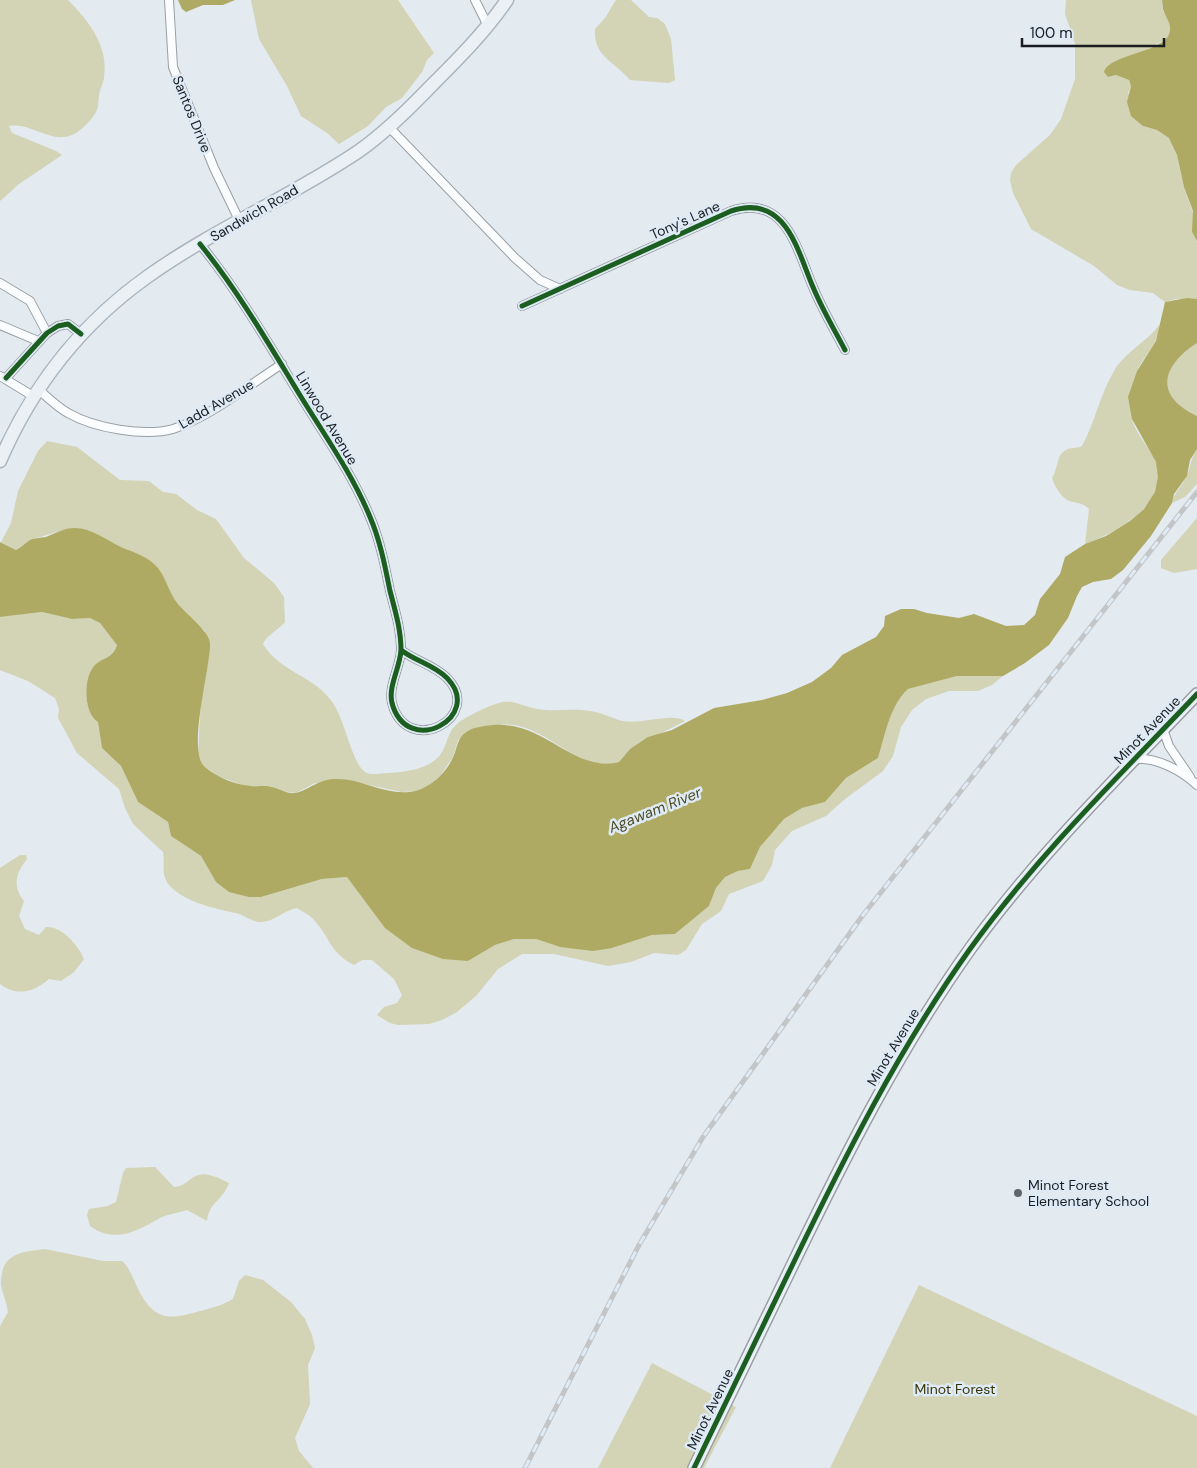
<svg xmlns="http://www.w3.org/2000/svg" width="1197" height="1468" viewBox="0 0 1197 1468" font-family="'DM Sans',sans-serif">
<rect width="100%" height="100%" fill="#e3eaf0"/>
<g fill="#d3d3b5">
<path d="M0 0H68C88 20 109 46 104 77 104 82 101 86 100 91 98 97 99 105 97 110 93 119 81 131 72 135 50 144 31 122 9 126L12 133 56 151 62 155 19 184 0 201Z"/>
<polygon points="251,0 398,0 434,53 427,60 422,72 402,98 386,107 368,126 339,144 327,133 301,116 287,86 259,39"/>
<path d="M616 0H631L649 17 657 18 665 24 671 39 675 80 669 83 630 80C614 61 593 56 595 29L605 18Z"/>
<polygon points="1066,0 1162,0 1163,11 1170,24 1170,32 1166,39 1136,56 1122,59 1108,77 1116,75 1129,80 1131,86 1128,93 1143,126 1157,130 1170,138 1177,155 1184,187 1195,219 1192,232 1197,241 1197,299 1176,299 1165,302 1153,293 1130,290 1117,285 1094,266 1031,229 1013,193 1010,180 1011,173 1016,165 1050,135 1061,119 1075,79 1075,43 1065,14"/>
<path d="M1160 324C1159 330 1158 337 1155 342 1150 352 1141 361 1137 371 1133 384 1132 404 1132 417 1132 428 1150 449 1155 460 1174 502 1115 533 1085 544L1089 509C1082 502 1078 504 1070 501 1062 499 1054 485 1052 478 1058 470 1056 455 1066 450 1070 447 1077 449 1082 446 1095 423 1100 394 1114 371 1126 351 1147 342 1160 324Z"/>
<path d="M1197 343V416C1154 396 1161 366 1197 343Z"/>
<path d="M47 441 77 447 120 480 149 481 163 492 176 494 197 510 216 519 244 558 274 583 284 597 285 622C278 630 266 636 263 644 278 670 312 676 330 699 345 717 351 762 365 772 371 776 381 773 388 773 405 772 433 769 442 752 447 744 448 732 456 725 464 717 492 704 503 702 514 700 526 707 537 709 554 712 572 708 589 711 601 712 611 718 622 721 640 725 672 712 685 721L630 749 619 762C572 774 541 714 494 726 482 729 470 736 458 740L453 757 440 776 427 787 415 791 402 792 355 782 315 783 296 793 282 791 270 786H245L220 777 202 765 198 753 205 631 187 616 171 595 158 568 129 550 67 529 30 540 16 550 1 542 11 523 18 491 38 451Z"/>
<path d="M1197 449V484L1185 497 1172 503C1174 492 1183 486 1187 475 1191 466 1191 458 1197 449Z"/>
<polygon points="1197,518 1197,569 1174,573 1161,568 1161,560"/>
<path d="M42 612 72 619 90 618 100 623 117 644C112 659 105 656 96 665 83 677 83 713 98 722L102 748 121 766 138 802 168 822 171 836 201 856 216 882 249 897H261L322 879 347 877 365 898 468 961 495 945 514 939H536L560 947 612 948 652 935 675 934 709 906 716 888 725 877 738 871 750 869 760 847 784 819 802 808 825 802 846 778 878 758C885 736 890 705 908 689L957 676H1003L992 685 978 691H949L926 699 912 710 901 727 893 756 883 771 845 799 826 816 792 831 775 850 772 865 763 881 729 894 721 911 702 924 686 950 678 955 654 953 631 962 608 966 554 954H522L498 969 476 996 457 1012 442 1020 429 1024 398 1025 390 1023 377 1015 384 1007 397 1003 402 995 394 979 372 960H362L354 965C331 954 329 936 314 920 310 915 303 912 297 908 284 910 275 921 262 922 253 923 245 915 236 913 216 909 179 901 167 882 161 873 165 861 163 852L133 824 125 808 119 789 77 753 58 718 59 709 55 698 28 681 0 670V617Z"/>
<path d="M20 855H26L27 859C16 873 12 886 24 901L19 916 25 929 39 935 46 927C62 926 78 945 84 959L74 972 61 981 49 979C34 992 17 997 0 984V868Z"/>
<path d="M155 1167 174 1187C185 1187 189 1178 198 1175 208 1172 221 1179 229 1183 223 1200 209 1202 207 1221L187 1210C178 1213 168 1214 160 1218 137 1231 115 1244 90 1226L87 1215 89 1209 108 1206 116 1202 123 1173 126 1168Z"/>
<path d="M45 1249 103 1261H122C130 1268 134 1281 139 1291 157 1325 174 1318 204 1310 215 1307 223 1305 233 1299L239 1281 245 1275 263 1280 291 1302 305 1319 312 1335 315 1348 308 1365 310 1404 295 1438 299 1451 313 1468H0V1326L8 1312C7 1303 3 1295 1 1285 0 1253 21 1252 45 1249Z"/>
<polygon points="919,1285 1197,1416 1197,1468 830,1468"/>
<polygon points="652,1363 736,1407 704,1468 598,1468"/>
</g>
<g fill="#afaa63">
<polygon points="178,0 235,0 223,5 203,5 186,12 182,9"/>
<path d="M1162 0H1197V241L1192 232 1193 211 1184 187 1177 155 1169 138 1157 130 1143 126 1131 116 1127 102 1131 86 1129 80 1116 75 1108 77 1104 72C1110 53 1168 53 1170 30 1171 23 1166 18 1164 12 1162 8 1163 4 1162 0Z"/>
<path d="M1187 298 1197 299V343C1161 366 1154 396 1197 416V449L1190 460 1187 476 1174 494 1172 503 1151 536 1123 570 1111 579 1093 582 1082 587 1077 596 1068 618 1049 645 1025 663 1003 676H957L908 689C890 705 885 736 878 758L846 778 825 802 802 808 784 819 760 847 750 869 738 871 725 877 716 888 709 906 675 934 652 935 612 948 593 951 560 947 536 939H514L495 945 468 961 443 959 412 948 385 928 347 877 322 879 261 897H249L229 892 216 882 201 856 171 836 168 822 138 802 121 766 102 748 98 722C83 713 83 677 95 665 105 656 112 659 117 645L100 623 90 618 72 619 42 612 0 617V542L16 550C22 547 25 543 30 540 34 538 41 538 46 537 53 534 59 531 66 529 87 524 104 539 121 547 133 552 149 557 158 568 166 578 169 593 178 604 186 614 209 631 210 643 211 666 186 752 205 767 217 777 235 785 251 786 258 787 266 785 272 787 280 789 287 794 296 793 309 790 318 779 336 779 366 778 397 804 427 786 438 780 449 768 454 755 457 747 458 738 465 733 472 727 484 726 493 725 545 721 573 773 619 762L630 749 648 737 672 730 714 708 762 700 787 693 812 682 831 668 842 655 876 637 884 626 885 616 901 609H914L927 613 959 618 974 614 1006 626 1024 625 1035 615 1040 599 1060 574 1065 557 1085 544 1106 536 1130 521 1144 509 1155 492 1158 477 1156 462 1132 419 1128 397 1137 371 1156 341 1165 302Z"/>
</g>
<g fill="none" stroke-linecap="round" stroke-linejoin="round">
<defs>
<g id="minor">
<polyline points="169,0 173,67 214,168 240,222"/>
<polyline points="475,0 488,26"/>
<polyline points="389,127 515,258 540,280 560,289"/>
<path d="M200 244C238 291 267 341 298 392 323 433 352 473 370 517 380 540 385 566 390 591 395 610 401 630 401 650 415 661 434 665 447 678 485 717 407 759 392 703 388 686 400 668 401 650"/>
<polyline points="0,283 30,301 47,333"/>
<path d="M522 306 731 211C786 193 797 250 813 287 822 309 834 329 845 350"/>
<polyline points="0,325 38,341"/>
<polyline points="0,376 33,396"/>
<polyline points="6,378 47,333 58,326 68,324 81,334"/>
<path d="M38 389C47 397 57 407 68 413 94 428 144 437 173 429 210 417 249 385 282 364"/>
<polyline points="1163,729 1169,746 1190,777"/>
<path d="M1134 759C1156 757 1181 770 1197 785"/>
</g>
<path id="secondary" d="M694 1468C726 1402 758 1336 790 1270 844 1158 898 1050 970 949 1037 856 1119 776 1197 694"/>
<path id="primary" d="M0 461C32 387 81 324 147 277 214 229 291 197 359 151 386 132 409 109 432 85 459 58 486 31 507 0"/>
</defs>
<use href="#minor" stroke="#999fa4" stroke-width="10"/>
<use href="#secondary" stroke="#999fa4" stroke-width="14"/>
<use href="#primary" stroke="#aab5be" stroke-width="15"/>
<use href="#minor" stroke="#fbfcfd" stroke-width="8"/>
<use href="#secondary" stroke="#f3f6f8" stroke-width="11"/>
<use href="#primary" stroke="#ebf0f4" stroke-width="12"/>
<defs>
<polyline id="rail" points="525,1468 639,1245 703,1137 863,915 1197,492"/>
</defs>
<use href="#rail" stroke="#c3c5c6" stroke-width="5"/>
<use href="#rail" stroke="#deeaf5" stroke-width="3" stroke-dasharray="9" stroke-linecap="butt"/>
<defs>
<g id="cycleway">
<path d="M200 244C238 291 267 341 298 392 323 433 352 473 370 517 380 540 385 566 390 591 395 610 401 630 401 650 415 661 434 665 447 678 485 717 407 759 392 703 388 686 400 668 401 650"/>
<path d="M522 306 731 211C786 193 797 250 813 287 822 309 834 329 845 350"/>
<polyline points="6,378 47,333 58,326 68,324 81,334"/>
<path d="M694 1468C726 1402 758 1336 790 1270 844 1158 898 1050 970 949 1037 856 1119 776 1197 694"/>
</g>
</defs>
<use href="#cycleway" stroke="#deeaf5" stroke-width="8"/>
<use href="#cycleway" stroke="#1b5e20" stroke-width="5"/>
</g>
<circle fill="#606569" stroke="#deeaf5" stroke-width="2" cx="1018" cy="1193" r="5"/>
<g text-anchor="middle" stroke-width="5" stroke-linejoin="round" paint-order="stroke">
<g font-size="14" fill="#191d21" stroke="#deeaf5">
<text transform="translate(192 114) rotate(68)" y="5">Santos Drive</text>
<text transform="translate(254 213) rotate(-30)" y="5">Sandwich Road</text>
<text transform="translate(685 220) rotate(-24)" y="5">Tony's Lane</text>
<text transform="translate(216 404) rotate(-30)" y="5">Ladd Avenue</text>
<text transform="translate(327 418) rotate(59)" y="5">Linwood Avenue</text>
<text transform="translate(1147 730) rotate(-46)" y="5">Minot Avenue</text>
<text transform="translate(893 1047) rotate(-59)" y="5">Minot Avenue</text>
<text transform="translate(710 1409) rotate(-64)" y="5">Minot Avenue</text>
</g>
<g font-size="14" fill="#191d21" stroke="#deeaf5" text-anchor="start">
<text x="1028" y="1190">Minot Forest<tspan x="1028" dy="16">Elementary School</tspan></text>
</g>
<g font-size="14" fill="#373307" stroke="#deeaf5">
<text x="955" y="1394">Minot Forest</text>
</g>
<g font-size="15" font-style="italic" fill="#4f4b22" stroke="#deeaf5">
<text transform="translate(655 810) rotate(-22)" y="5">Agawam River</text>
</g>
</g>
<path d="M1022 38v8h142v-8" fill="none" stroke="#191d21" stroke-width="2.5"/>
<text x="1030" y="38" font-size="15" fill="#191d21" stroke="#deeaf5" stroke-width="4" paint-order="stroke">100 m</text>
</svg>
